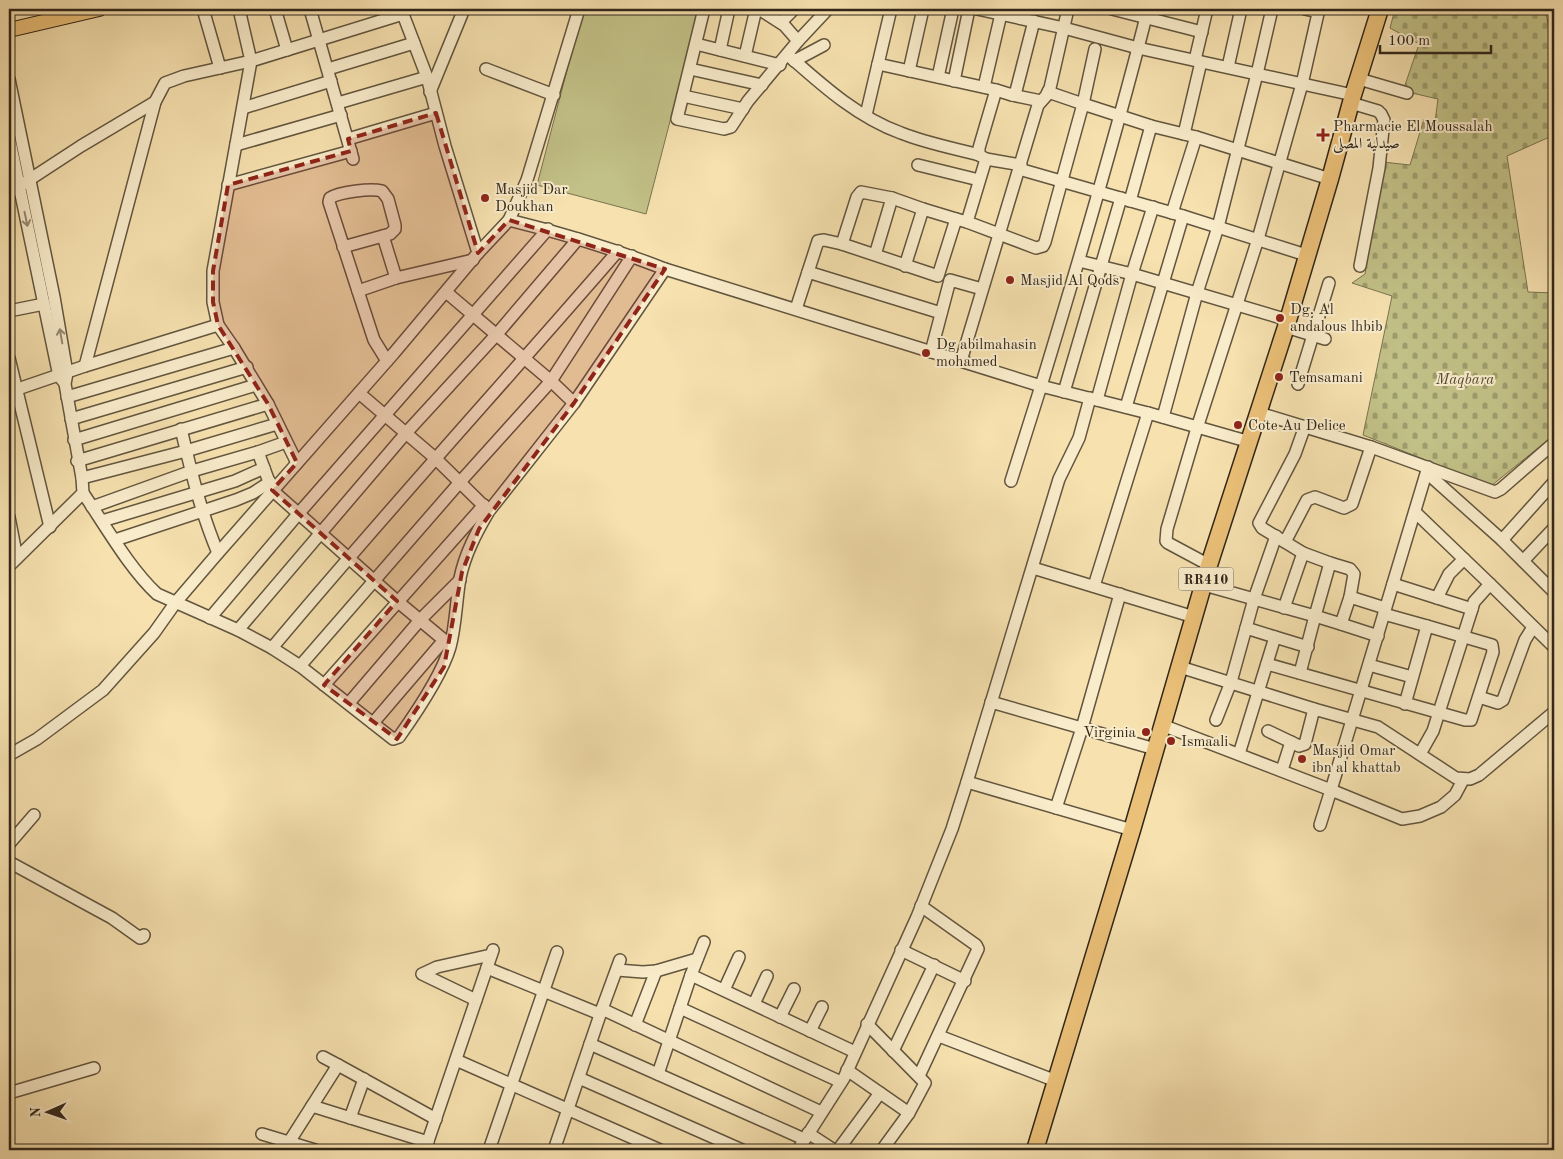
<svg xmlns="http://www.w3.org/2000/svg" width="1563" height="1159" viewBox="0 0 1563 1159" font-family="'Old Standard TT',Amiri,serif">
<defs>
<pattern id="cemetery-stones" width="16" height="16" patternUnits="userSpaceOnUse" patternTransform="scale(1.25)"><rect width="16" height="16" fill="#c2c187"/><path d="M2 7V4a2 2 0 0 1 4 0v3zM10 15v-3a2 2 0 0 1 4 0v3z" fill="#9e9d6e"/></pattern>
</defs>
<rect width="100%" height="100%" fill="#f6e1af"/>
<filter id="stains"><feTurbulence type="fractalNoise" baseFrequency=".004" numOctaves="4"/><feColorMatrix values="0 0 0 0 .2 0 0 0 0 .09 0 0 0 0 .02 0 0 0 .5 -.17"/></filter>
<radialGradient id="worn" r=".72"><stop offset=".6" stop-color="#630" stop-opacity="0"/><stop offset="1" stop-color="#630" stop-opacity=".3"/></radialGradient>
<polygon fill="#c2c187" stroke="#797450" points="583,9 699,9 646,214 537,185"/>
<polygon fill="url(#cemetery-stones)" stroke="#797450" points="1395,9 1545,9 1554,53 1554,135 1507,156 1528,292 1554,293 1554,435 1491,486 1363,435 1392,296 1352,283 1365,274 1383,162 1410,165 1424,119 1435,122 1438,99 1403,91 1419,44 1390,28"/>
<g fill="none" stroke-linecap="round" stroke-linejoin="round">
<defs>
<g id="minor">
<polyline points="203,9 220,68"/>
<polyline points="275,9 287,50"/>
<polyline points="310,9 353,159"/>
<polyline points="401,9 427,77 445,146 478,253 509,220 527,180 579,9"/>
<polyline points="704,9 677,119 724,129 731,127 748,101 798,41 784,25 759,9"/>
<polyline points="891,9 878,64 996,90 979,148 979,155 986,159 1021,165"/>
<polyline points="977,9 1064,28 1138,48 1353,95"/>
<polyline points="1112,9 1202,32"/>
<polyline points="1305,9 1318,12"/>
<polyline points="781,22 794,9"/>
<polyline points="798,41 828,9"/>
<polyline points="696,44 780,65"/>
<polyline points="720,50 729,9"/>
<path d="M788 55C822 85 857 117 901 133 926 143 953 148 979 155"/>
<polyline points="745,56 756,9"/>
<polyline points="1195,60 1207,9"/>
<polyline points="794,61 824,45"/>
<polyline points="1228,67 1241,9"/>
<polyline points="328,69 414,43"/>
<polyline points="486,69 554,95"/>
<polyline points="690,69 762,85"/>
<polyline points="909,71 923,9"/>
<polyline points="938,77 953,9"/>
<polyline points="9,79 54,297 67,373 65,384 82,478 83,493 9,566"/>
<polyline points="1359,79 1407,93"/>
<polyline points="954,81 969,9"/>
<polyline points="984,87 1001,14"/>
<polyline points="996,90 1012,95 1016,91 1034,21"/>
<polyline points="430,92 464,9"/>
<polyline points="1048,92 1083,104 1095,49"/>
<polyline points="1012,95 1041,101"/>
<polyline points="683,96 743,109"/>
<polyline points="338,103 427,77"/>
<polyline points="1351,103 1378,111 1381,114 1384,120 1379,168 1360,266"/>
<polyline points="243,108 331,81"/>
<polyline points="866,115 878,64"/>
<polyline points="1184,134 1201,62"/>
<polyline points="9,137 59,376 63,381"/>
<polyline points="348,139 436,113"/>
<polyline points="236,145 341,115"/>
<polyline points="986,159 967,222 1036,248 1043,246 1045,242 1083,104 1151,126 1196,137 1330,179"/>
<polyline points="918,165 979,180"/>
<polyline points="1019,169 1183,216 1306,255"/>
<polyline points="228,185 351,151"/>
<polyline points="9,193 81,146 155,102"/>
<polyline points="892,198 923,209 956,219"/>
<polyline points="1130,201 1151,126"/>
<polyline points="1172,213 1196,137"/>
<path d="M509 220C562 233 614 249 665 269L1041 386C1079 261 1116 136 1148 9"/>
<polyline points="383,236 396,278"/>
<path d="M343 247 390 234 395 229V225L388 199 382 191C371 188 339 192 330 198L329 202 371 331 374 340 387 361"/>
<polyline points="875,255 892,198 861,192 857,197 842,244 938,276 956,219 967,222"/>
<polyline points="1079,261 1132,274 1288,320"/>
<polyline points="905,266 923,209"/>
<polyline points="808,272 818,241 824,240 842,244"/>
<polyline points="358,291 396,278 473,260"/>
<polyline points="446,292 551,381 574,403"/>
<polyline points="796,309 808,272 941,313"/>
<polyline points="9,311 44,304"/>
<polyline points="218,325 234,348 268,404 297,463"/>
<polyline points="1286,327 1325,339"/>
<polyline points="931,352 950,280 982,289"/>
<polyline points="9,358 50,527"/>
<polyline points="961,361 1038,105 1046,96 1050,88 1068,9"/>
<polyline points="85,366 155,102 165,83 184,76 251,61 403,14"/>
<polyline points="1298,384 1329,283"/>
<polyline points="9,392 85,366 218,325 213,302 213,271 251,61 239,9"/>
<polyline points="1064,392 1121,198"/>
<polyline points="359,393 435,458 488,510"/>
<polyline points="67,397 234,348"/>
<polyline points="1097,400 1132,274 1153,207"/>
<polyline points="1126,407 1183,216"/>
<polyline points="1259,413 1371,447 1495,492 1501,489 1554,443"/>
<polyline points="1163,417 1197,293 1218,227 1257,74 1272,9"/>
<polyline points="71,419 247,367"/>
<path d="M181 429C191 471 201 513 218 553"/>
<polyline points="74,440 256,385"/>
<polyline points="258,452 272,490 397,601 450,645"/>
<polyline points="77,461 268,404"/>
<polyline points="1427,473 1502,540 1554,592"/>
<polyline points="82,478 186,451 277,424"/>
<polyline points="1011,481 1041,386 1148,413 1250,442"/>
<path d="M83 493C105 525 129 568 157 594L238 630 272 648C385 513 503 384 618 251"/>
<polyline points="92,507 192,471 258,452 286,442"/>
<polyline points="1415,512 1490,584 1474,602 1472,609 1433,731 1420,754"/>
<polyline points="9,517 17,558"/>
<polyline points="102,521 235,481 264,468"/>
<polyline points="115,540 236,500 253,493 270,482"/>
<polyline points="1502,540 1554,482"/>
<polyline points="1285,542 1307,500 1315,497 1344,508 1352,504 1371,447"/>
<polyline points="1303,553 1262,528 1259,523 1295,454 1305,426"/>
<polyline points="1523,561 1554,528"/>
<polyline points="1209,565 1168,543 1166,541 1167,529 1197,428 1258,239 1302,84 1319,9"/>
<polyline points="1033,568 1194,617"/>
<polyline points="1393,584 1472,609"/>
<polyline points="1490,584 1554,647"/>
<polyline points="1204,585 1315,616 1330,563 1350,569 1354,574 1350,597"/>
<polyline points="1094,586 1148,413"/>
<polyline points="1437,598 1449,574 1464,559"/>
<polyline points="1284,608 1303,553 1330,563"/>
<polyline points="1384,614 1427,626 1405,704"/>
<polyline points="210,618 299,513 548,229"/>
<polyline points="1246,628 1275,637"/>
<polyline points="238,630 406,433 497,334 578,239"/>
<polyline points="1378,636 1341,624 1350,597 1385,608"/>
<path d="M272 648 300 666 393 739 399 737C416 713 442 675 450 647 456 625 456 601 460 578 465 554 476 533 489 511L574 403 665 269"/>
<polyline points="1267,664 1465,720 1471,720 1493,652 1492,645 1427,626"/>
<polyline points="1369,665 1412,677"/>
<polyline points="300,666 460,482 551,381 632,256"/>
<polyline points="1180,667 1314,709"/>
<polyline points="1300,673 1315,616 1341,624"/>
<polyline points="324,685 484,505"/>
<polyline points="1479,697 1498,703 1503,700 1525,640 1533,627"/>
<polyline points="991,702 1155,749"/>
<polyline points="349,703 420,620 460,580"/>
<polyline points="1216,720 1231,682 1254,599 1276,536"/>
<polyline points="373,723 444,640"/>
<polyline points="1162,725 1331,790 1428,467"/>
<polyline points="1268,731 1291,742 1282,770"/>
<polyline points="1291,742 1299,746 1305,744 1314,709 1378,727 1456,778 1470,779 1479,775 1554,712"/>
<polyline points="1239,754 1275,637 1308,647"/>
<polyline points="9,755 37,739 103,690 154,633 176,602 218,553 394,353 478,253"/>
<polyline points="967,782 1132,830"/>
<polyline points="1056,808 1082,728 1120,594"/>
<polyline points="1320,825 1331,790 1402,819 1420,816 1441,807 1455,795 1463,780"/>
<polyline points="9,844 34,815"/>
<polyline points="9,862 112,918 140,938 143,937 144,935"/>
<polyline points="704,942 691,975 855,1052"/>
<polyline points="901,950 965,981"/>
<polyline points="487,968 600,1014"/>
<polyline points="617,970 643,972 656,971 697,959"/>
<polyline points="724,990 739,957"/>
<polyline points="476,1000 422,974 437,967 491,955"/>
<polyline points="754,1004 767,976"/>
<polyline points="680,1008 841,1082"/>
<polyline points="602,1009 620,960"/>
<polyline points="780,1017 794,989"/>
<polyline points="867,1024 925,1083 909,1113 882,1150"/>
<polyline points="635,1025 656,971"/>
<polyline points="810,1031 822,1007"/>
<polyline points="939,1036 1056,1081"/>
<polyline points="590,1044 804,1139"/>
<polyline points="893,1051 934,965"/>
<polyline points="456,1060 660,1150"/>
<polyline points="338,1065 436,1119"/>
<polyline points="847,1070 909,1113"/>
<polyline points="658,1074 691,975"/>
<polyline points="919,1076 978,949 976,945 921,906"/>
<polyline points="579,1078 742,1150"/>
<polyline points="9,1093 94,1068"/>
<polyline points="312,1106 428,1142"/>
<polyline points="350,1118 364,1079"/>
<polyline points="808,1133 834,1150"/>
<polyline points="262,1134 315,1150"/>
<polyline points="284,1150 338,1065 323,1057"/>
<polyline points="425,1150 493,950"/>
<polyline points="489,1150 557,952"/>
<polyline points="554,1150 602,1009 821,1112"/>
<polyline points="798,1150 844,1078 917,917 952,829 967,782 1059,479 1079,438 1090,398"/>
<polyline points="838,1150 880,1093"/>
</g>
<polyline id="major" points="9,30 99,9"/>
<polyline id="highway" points="1035,1150 1132,830 1209,565 1286,327 1330,179 1353,95 1380,9"/>
</defs>
<use href="#minor" stroke="#62553f" stroke-width="14"/>
<use href="#major" stroke="#30261a" stroke-width="16"/>
<use href="#highway" stroke="#30261a" stroke-width="19"/>
<use href="#minor" stroke="#f9eccb" stroke-width="11"/>
<use href="#major" stroke="#ebc078" stroke-width="14"/>
<use href="#highway" stroke="#ebc078" stroke-width="16"/>
</g>
<defs><path id="oneway-shaft" d="M-6 0H5M1.5-3L5.5 0L1.5 3" fill="none" stroke-width="1.6" stroke-linecap="round" stroke-linejoin="round" transform="scale(1.25)"/></defs>
<g stroke="#948972">
<use href="#oneway-shaft" transform="translate(26 219) rotate(78)"/>
<use href="#oneway-shaft" transform="translate(61 336) rotate(-100)"/>
</g>
<path fill="#8f2418" fill-opacity="0.2" stroke="#8f2418" stroke-width="4" stroke-dasharray="10 6" stroke-linejoin="round" d="M436 113 478 253 509 220 665 269 574 403 479 529 462 572 444 667 397 739 324 685 397 601 272 490 297 463 268 404 218 325 213 302V271L228 185 351 151 348 139Z"/>
<g fill="#8f2418" stroke="#f9eccb" stroke-width="2">
<path d="M1320.5 127.5h5v5h5v5h-5v5h-5v-5h-5v-5h5z"/>
<circle cx="485" cy="198" r="5"/>
<circle cx="1010" cy="280" r="5"/>
<circle cx="1280" cy="318" r="5"/>
<circle cx="926" cy="353" r="5"/>
<circle cx="1279" cy="377" r="5"/>
<circle cx="1238" cy="425" r="5"/>
<circle cx="1146" cy="732" r="5"/>
<circle cx="1171" cy="741" r="5"/>
<circle cx="1302" cy="759" r="5"/>
</g>
<g text-anchor="middle" stroke-width="4" stroke-linejoin="round" paint-order="stroke">
<rect fill="#f9eccb" stroke="#6c614f" stroke-width="1" x="1178.5" y="567.5" width="55" height="23" rx="4"/>
<g font-size="14" font-weight="bold" fill="#30261a">
<text x="1206" y="584">RR410</text>
</g>
<g font-size="15" fill="#30261a" stroke="#f9eccb" text-anchor="start">
<text x="1333" y="131">Pharmacie El Moussalah<tspan x="1333" dy="17">صيدلية المصلى</tspan></text>
<text x="495" y="194">Masjid Dar<tspan x="495" dy="17">Doukhan</tspan></text>
<text x="1020" y="285">Masjid Al Qods</text>
<text x="1290" y="314">Dg. Al<tspan x="1290" dy="17">andalous lhbib</tspan></text>
<text x="936" y="349">Dg abilmahasin<tspan x="936" dy="17">mohamed</tspan></text>
<text x="1289" y="382">Temsamani</text>
<text x="1248" y="430">Cote Au Delice</text>
<text x="1136" y="737" text-anchor="end">Virginia</text>
<text x="1181" y="746">Ismaali</text>
<text x="1312" y="755">Masjid Omar<tspan x="1312" dy="17">ibn al khattab</tspan></text>
</g>
<g font-size="15" font-style="italic" fill="#544d35" stroke="#f9eccb">
<text x="1465" y="384">Maqbara</text>
</g>
</g>
<rect width="1563" height="1159" fill="none" stroke="#f6e1af" stroke-width="30"/>
<rect x="10" y="10" width="1543" height="1139" fill="none" stroke="#30261a" stroke-width="2.5"/>
<rect x="15" y="15" width="1533" height="1129" fill="none" stroke="#30261a"/>
<g transform="translate(48 1112) rotate(268)" stroke="#f9eccb" stroke-width="4" paint-order="stroke">
<path d="M0-4L9 19L0 12L-9 19Z" fill="#30261a"/>
<text y="-8" font-size="14" font-weight="bold" text-anchor="middle" fill="#30261a">N</text>
</g>
<path d="M1380 45v8h111v-8" fill="none" stroke="#30261a" stroke-width="2.5"/>
<text x="1388" y="45" font-size="15" fill="#30261a" stroke="#f9eccb" stroke-width="4" paint-order="stroke">100 m</text>
<rect width="100%" height="100%" filter="url(#stains)"/>
<rect width="100%" height="100%" fill="url(#worn)"/>
</svg>
